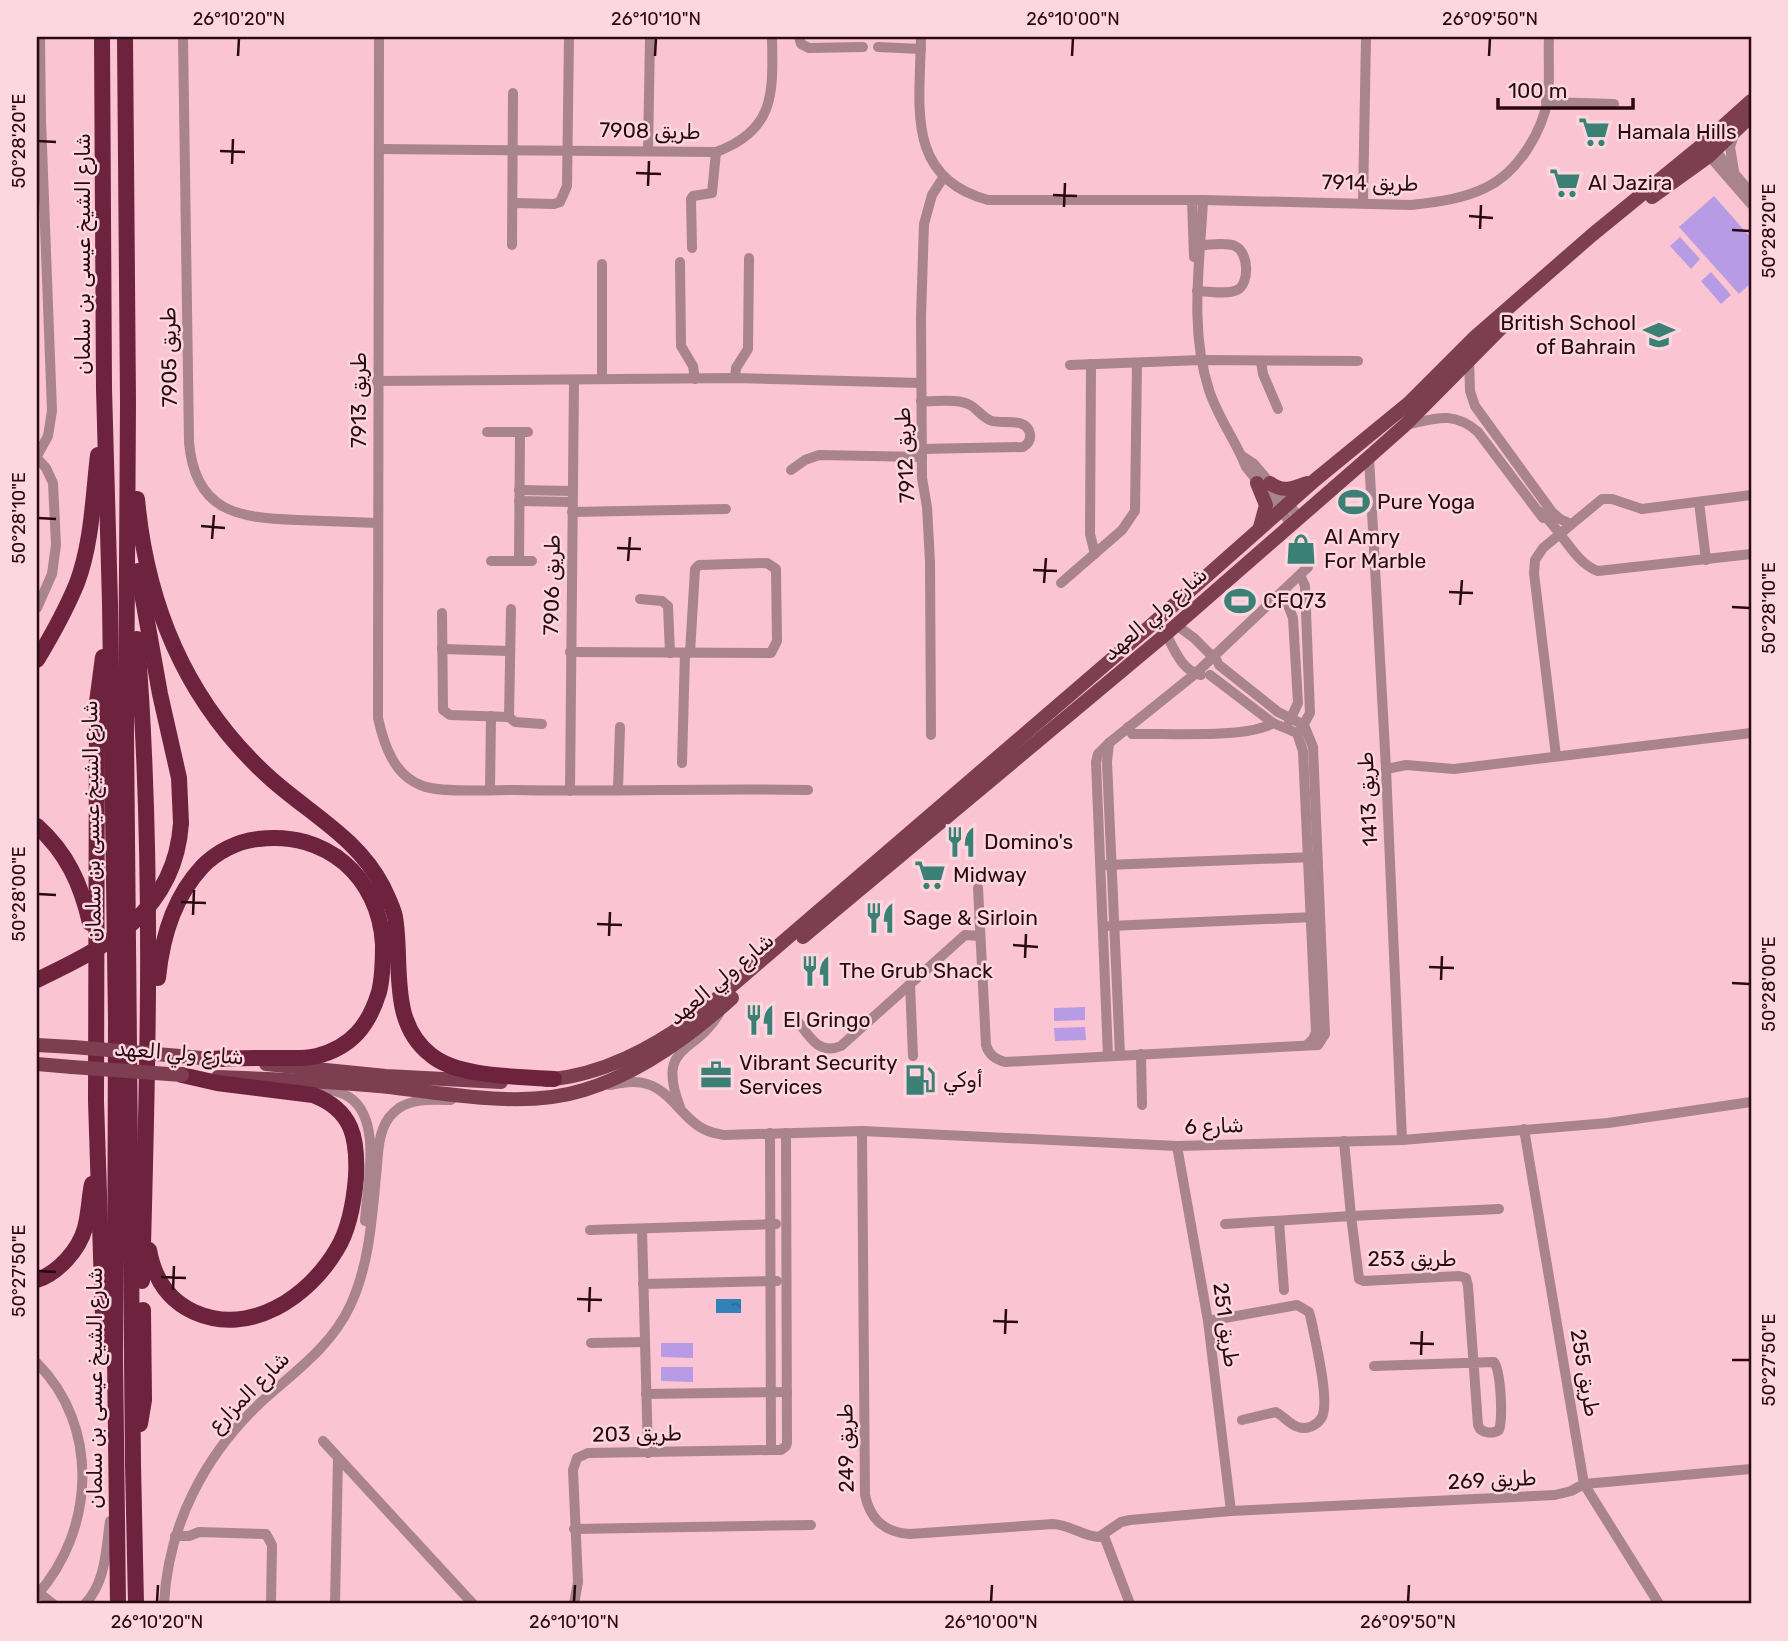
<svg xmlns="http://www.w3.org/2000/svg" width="1788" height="1641" viewBox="0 0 1788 1641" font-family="Rubik,'Noto Naskh Arabic',sans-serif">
<defs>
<pattern id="water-ripples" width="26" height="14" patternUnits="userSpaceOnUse" patternTransform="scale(1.75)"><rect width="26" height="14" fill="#3182b7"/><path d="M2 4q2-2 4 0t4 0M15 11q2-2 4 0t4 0" fill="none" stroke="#2a6994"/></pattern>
</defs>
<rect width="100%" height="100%" fill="#fbc4d2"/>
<g fill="#b89be5">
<polygon points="1714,196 1751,238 1751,283 1739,294 1679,227"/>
<polygon points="1680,237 1700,259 1691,269 1670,246"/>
<polygon points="1711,272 1731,295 1721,304 1701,281"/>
<polygon points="1085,1007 1085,1020 1054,1021 1054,1008"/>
<polygon points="1085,1027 1086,1040 1055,1041 1054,1028"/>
<polygon points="661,1343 693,1343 693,1358 661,1357"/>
<polygon points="661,1367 693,1367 693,1382 661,1381"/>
</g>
<rect fill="url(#water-ripples)" x="716" y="1299" width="25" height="14"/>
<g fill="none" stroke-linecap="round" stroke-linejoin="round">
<g stroke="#a9838d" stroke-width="10">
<path d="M183 37 189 442C195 512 238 518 297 520 324 521 351 522 378 523"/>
<path d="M379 37 378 718C384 745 394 776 423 786 441 793 492 790 514 790 612 792 710 788 808 790"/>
<polyline points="799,37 801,44 809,48 863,47"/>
<path d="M921 37C920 106 905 178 988 200H1203L1411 205C1436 202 1463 199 1485 188 1518 173 1543 131 1548 97 1550 77 1548 56 1549 37"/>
<polyline points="878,47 921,49"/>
<polyline points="1546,102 1614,104"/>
<polyline points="1712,147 1751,193"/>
<path d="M379 149 716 152C776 130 773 92 772 37"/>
<polyline points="648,151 650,37"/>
<polyline points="1705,151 1751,204"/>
<polyline points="1734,171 1730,147 1735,132"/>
<polyline points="1192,200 1194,257"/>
<path d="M1203 200C1200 263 1189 328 1209 390 1218 418 1236 441 1246 467L1292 525"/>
<polyline points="1363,202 1366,37"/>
<polyline points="513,203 554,204 560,202 567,186 569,37"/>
<polyline points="512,245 513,93"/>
<polyline points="692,248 691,199 693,196 712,193 716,152"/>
<polyline points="680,262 681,346 693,366 695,379"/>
<polyline points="602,264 602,379"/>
<path d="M1197 291C1208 291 1226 295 1237 290 1250 284 1249 252 1235 246 1226 242 1211 245 1201 245"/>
<polyline points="1469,358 1470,391 1475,406 1552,512 1560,519 1571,524"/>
<polyline points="1261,362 1263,374 1278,409"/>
<polyline points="1091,364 1090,534 1095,554"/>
<polyline points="1070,365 1201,360 1358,361"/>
<polyline points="735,378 736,368 748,349 749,258"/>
<polyline points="377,381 735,378 921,383"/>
<path d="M1405 425C1435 419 1453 410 1478 432L1543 518"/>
<polyline points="487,432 528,432"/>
<path d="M921 449 1023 447C1028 444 1031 440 1030 434 1027 417 1004 424 992 421 982 418 979 410 970 405 958 398 935 402 921 401"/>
<polyline points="37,456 48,436 52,411 41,120 40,37"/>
<polyline points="1242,456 1254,464 1300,518"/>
<polyline points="1369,457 1386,769 1402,1140"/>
<polyline points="37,458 46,468 53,483 56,545 52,574 37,608"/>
<polyline points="791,470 805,460 819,455 922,457"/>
<polyline points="519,490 572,491"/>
<polyline points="519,501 572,502"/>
<polyline points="1699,502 1706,560"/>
<polyline points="572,512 726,509"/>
<path d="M1540 512C1560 527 1574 563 1598 571L1751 554"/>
<polyline points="491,561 532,561"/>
<polyline points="519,561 520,432"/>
<polyline points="1300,575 1305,586 1310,713 1301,729"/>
<polyline points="1061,583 1122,530 1135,511 1137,363"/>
<polyline points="1283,592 1293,618 1298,703 1289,722"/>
<polyline points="640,599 662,601 668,606 670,653"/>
<polyline points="511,609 509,717 515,722 542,724"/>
<polyline points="442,613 443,710 450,715 509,717"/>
<polyline points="1175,624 1194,638 1217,661"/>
<path d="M1166 634C1174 649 1182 671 1201 675"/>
<polyline points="442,649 510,651"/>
<polyline points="570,652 771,653 777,641 776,569 767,563 699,565 695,569 690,653"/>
<polyline points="1210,675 1273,723 1297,733 1303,751 1316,1032 1313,1039 1307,1045"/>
<path d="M1128 727 1132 734C1165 733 1247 739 1273 723"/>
<polyline points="931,735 930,562 927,507 922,478 921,317 924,224 932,195 943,178"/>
<polyline points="1109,743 1107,762 1120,1055"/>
<polyline points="1556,756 1534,573 1535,560 1543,548 1602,499 1612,499 1642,509 1751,495"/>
<polyline points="682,763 685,653"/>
<polyline points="1386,769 1406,765 1454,769 1751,733"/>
<polyline points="490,790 491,716"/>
<polyline points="618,790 620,727"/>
<polyline points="570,791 574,380"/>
<polyline points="1106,865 1314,857"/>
<path d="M978 888 986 1045C989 1055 995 1059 1005 1062L1318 1045 1325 1034 1313 747 1304 725 1278 712 1219 665"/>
<polyline points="1110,926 1314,917"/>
<polyline points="910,984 913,1056"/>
<path d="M799 1023C810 1038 820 1055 841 1046L965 935 980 936"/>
<polyline points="1141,1054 1142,1105"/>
<polyline points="1108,1056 1096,762 1098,754 1109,743 1195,674 1308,567"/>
<path d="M609 1085C622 1083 635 1080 647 1084 672 1091 684 1122 708 1131 713 1133 719 1134 724 1135L862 1131 1177 1146 1402 1140 1608 1123 1751 1102"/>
<path d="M313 1087C325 1089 338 1090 349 1097 383 1119 367 1186 365 1221"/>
<path d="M680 1107C656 1044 694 1055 719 1014"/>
<polyline points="1524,1129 1584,1484 1659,1604"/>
<path d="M862 1131 865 1495C870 1519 885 1533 910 1534L1053 1524C1071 1525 1084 1537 1099 1537L1121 1522 1130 1520 1231 1511 1555 1495 1571 1491 1584 1484 1751 1469"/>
<polyline points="770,1133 771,1450 781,1450 786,1446 787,1443 786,1133"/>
<polyline points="1177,1146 1208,1321 1231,1511"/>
<polyline points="1279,1221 1284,1290"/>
<polyline points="1225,1224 1351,1216 1344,1141"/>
<polyline points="590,1230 776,1224"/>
<polyline points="642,1230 648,1453"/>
<polyline points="643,1284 777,1281"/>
<path d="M1208 1321 1297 1305 1309 1312 1311 1319C1315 1340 1330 1400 1322 1417 1319 1423 1311 1428 1304 1428 1292 1428 1285 1417 1276 1412L1242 1420"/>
<polyline points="591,1343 645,1342"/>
<path d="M37 1363C100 1426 95 1530 37 1595"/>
<path d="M1374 1366 1494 1362C1501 1372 1503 1418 1499 1430 1493 1434 1485 1433 1480 1429L1478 1425 1468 1286 1466 1278 1459 1276 1364 1281 1359 1279 1351 1216 1499 1209"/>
<polyline points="646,1394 787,1392"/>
<polyline points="323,1441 473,1604"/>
<polyline points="574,1529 811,1525"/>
<polyline points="175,1536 189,1536 199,1532 266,1534 272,1545 271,1604"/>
<polyline points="1104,1536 1130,1604"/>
<polyline points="39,1593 53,1604"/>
<path d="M85 1604C106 1582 106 1549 110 1521"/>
<path d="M164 1604C168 1526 204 1456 260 1403 293 1373 331 1347 350 1306 369 1266 372 1219 376 1176 378 1161 377 1143 383 1129 386 1120 392 1113 399 1108 414 1098 434 1100 451 1100"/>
<polyline points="335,1604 338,1458"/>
<polyline points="574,1604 578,1582 573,1470 577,1458 588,1453 771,1450"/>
</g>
<g stroke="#7e3e52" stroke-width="14">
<polyline points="1652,197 1709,156 1751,116"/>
<polyline points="1257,483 1266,505 1260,527"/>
<path d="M1270 483C1282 493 1294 488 1307 483"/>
<polyline points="803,937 1166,634 1369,457 1405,425 1507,322"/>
<polyline points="37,1045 73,1047"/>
<polyline points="180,1056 222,1060"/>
<polyline points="37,1064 72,1067"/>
<polyline points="266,1064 386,1076 501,1082"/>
<path d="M218 1077C272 1079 325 1081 378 1086 443 1092 521 1110 584 1090 640 1073 689 1037 732 998"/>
<path d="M546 1080C603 1075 653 1048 699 1014L1149 627 1315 480 1409 403 1475 337 1592 235 1701 146 1751 101"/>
</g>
<g stroke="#6d233e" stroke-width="16">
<polyline points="102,37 104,389 110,603 116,1021 115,1354 118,1604"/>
<polyline points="125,37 128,402 126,735 133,1464 136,1604"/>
<path d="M137 499C147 608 187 703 270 778 310 814 358 838 383 887 387 896 393 907 395 917 403 963 388 1022 431 1055 459 1078 518 1076 554 1079"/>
<polyline points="138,571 160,694 179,778 181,823"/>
<path d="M137 639C154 853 148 1067 142 1281"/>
<polyline points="103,657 97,702 96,1101 104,1348"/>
<path d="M37 660C52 635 66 610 77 583 92 543 93 497 98 455"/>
<path d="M37 826C67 853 81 884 90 923"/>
<path d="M158 978C162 937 174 897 202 867 216 852 238 841 258 839 326 830 379 877 383 944 383 960 383 977 379 992 369 1025 352 1047 317 1056 305 1059 291 1058 279 1058 256 1058 233 1058 210 1059"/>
<path d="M149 1250C154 1278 168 1300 194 1312 250 1337 309 1297 337 1249 350 1228 354 1201 356 1177 358 1139 353 1110 313 1095L217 1083 182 1075"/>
<path d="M37 1280C58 1273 79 1250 85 1228 89 1214 89 1198 92 1184"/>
<polyline points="140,1424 144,1400 143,1310"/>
</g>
<g stroke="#7e3e52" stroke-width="14">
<polyline points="73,1047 180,1056"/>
<polyline points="72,1067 182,1075"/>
</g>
<path stroke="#6d233e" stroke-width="16" d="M37 980C108 946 175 912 181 823"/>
</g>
<path fill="none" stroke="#290914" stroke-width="2.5" d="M238 56 239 38M655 56 656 38M1072 56 1073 38M1489 56 1490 38M38 141 56 142M220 151 245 152M232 164 233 139M636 173 661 174M648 186 649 161M1053 195 1077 196M1064 207 1065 183M1469 216 1493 218M1480 229 1481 205M1732 230 1750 231M38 518 56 519M201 526 225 528M212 539 214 515M617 548 641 549M628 561 630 537M1033 570 1057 571M1044 583 1046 558M1449 592 1473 593M1460 605 1462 580M1732 607 1750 608M38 894 56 895M181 902 206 903M193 915 194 890M597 924 622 925M609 936 610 912M1013 945 1038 947M1025 958 1026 934M1429 967 1454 968M1441 980 1442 956M1732 983 1750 984M38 1271 56 1272M161 1277 186 1278M173 1290 174 1266M577 1299 602 1300M589 1312 590 1287M993 1321 1018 1322M1005 1334 1006 1309M1410 1343 1434 1344M1421 1355 1422 1331M1732 1360H1750M157 1602 158 1585M574 1602 575 1585M991 1602 992 1585M1408 1602 1409 1585"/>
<defs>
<symbol id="supermarket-bare" viewBox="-9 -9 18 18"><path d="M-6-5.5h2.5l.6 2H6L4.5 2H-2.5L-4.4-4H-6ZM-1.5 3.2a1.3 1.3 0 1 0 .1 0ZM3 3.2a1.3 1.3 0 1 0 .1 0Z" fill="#3b8075" stroke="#fcd7e0" stroke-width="2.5" paint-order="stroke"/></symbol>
<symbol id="school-bare" viewBox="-9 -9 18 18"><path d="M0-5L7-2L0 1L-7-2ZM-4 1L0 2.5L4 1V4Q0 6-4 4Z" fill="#3b8075" stroke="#fcd7e0" stroke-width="2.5" paint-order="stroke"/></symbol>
<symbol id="stadium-bare" viewBox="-9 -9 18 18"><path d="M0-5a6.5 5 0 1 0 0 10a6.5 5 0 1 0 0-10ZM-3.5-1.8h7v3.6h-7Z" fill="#3b8075" stroke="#fcd7e0" stroke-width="2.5" paint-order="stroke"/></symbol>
<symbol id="shop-bare" viewBox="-9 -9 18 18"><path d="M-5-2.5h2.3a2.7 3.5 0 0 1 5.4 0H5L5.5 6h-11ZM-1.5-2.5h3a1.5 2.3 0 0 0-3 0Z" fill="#3b8075" stroke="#fcd7e0" stroke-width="2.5" paint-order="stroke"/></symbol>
<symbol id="restaurant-bare" viewBox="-9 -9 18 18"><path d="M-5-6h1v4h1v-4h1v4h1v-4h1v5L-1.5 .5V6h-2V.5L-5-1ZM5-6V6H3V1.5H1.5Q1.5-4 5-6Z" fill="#3b8075" stroke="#fcd7e0" stroke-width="2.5" paint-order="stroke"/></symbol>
<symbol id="office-bare" viewBox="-9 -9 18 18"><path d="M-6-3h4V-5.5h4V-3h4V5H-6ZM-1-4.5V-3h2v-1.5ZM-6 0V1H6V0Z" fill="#3b8075" stroke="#fcd7e0" stroke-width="2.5" paint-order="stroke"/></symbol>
<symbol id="fuel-bare" viewBox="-9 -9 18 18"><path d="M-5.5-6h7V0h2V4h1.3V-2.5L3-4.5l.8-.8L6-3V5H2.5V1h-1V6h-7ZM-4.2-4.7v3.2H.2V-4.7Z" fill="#3b8075" stroke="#fcd7e0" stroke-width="2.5" paint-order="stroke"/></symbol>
</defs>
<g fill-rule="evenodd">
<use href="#supermarket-bare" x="1572" y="110" width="44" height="44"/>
<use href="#supermarket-bare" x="1543" y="161" width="44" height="44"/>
<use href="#school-bare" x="1637" y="313" width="44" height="44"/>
<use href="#stadium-bare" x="1332" y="480" width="44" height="44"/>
<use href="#shop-bare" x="1279" y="527" width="44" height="44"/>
<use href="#stadium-bare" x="1218" y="579" width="44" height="44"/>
<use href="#restaurant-bare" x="939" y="820" width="44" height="44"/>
<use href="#supermarket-bare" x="908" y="853" width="44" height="44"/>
<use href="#restaurant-bare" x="858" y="896" width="44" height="44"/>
<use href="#restaurant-bare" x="794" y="949" width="44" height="44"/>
<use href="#restaurant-bare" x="738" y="998" width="44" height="44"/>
<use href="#office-bare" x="694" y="1053" width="44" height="44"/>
<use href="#fuel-bare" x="898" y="1058" width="44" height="44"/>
</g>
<g text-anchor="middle" stroke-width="5" stroke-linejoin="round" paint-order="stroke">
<g font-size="21" fill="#290914" stroke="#fcd7e0">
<text transform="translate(650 131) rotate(1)" y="7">طريق 7908</text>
<text transform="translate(1370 183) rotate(1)" y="7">طريق 7914</text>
<text transform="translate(83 254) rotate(-90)" y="7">شارع الشيخ عيسى بن سلمان</text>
<text transform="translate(169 357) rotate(-91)" y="7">طريق 7905</text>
<text transform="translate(359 400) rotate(-90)" y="7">طريق 7913</text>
<text transform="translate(905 455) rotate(-93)" y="7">طريق 7912</text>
<text transform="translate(552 585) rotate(-89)" y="7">طريق 7906</text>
<text transform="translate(1155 614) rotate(-41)" y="7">شارع ولي العهد</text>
<text transform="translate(1368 799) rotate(-93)" y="7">طريق 1413</text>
<text transform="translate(92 821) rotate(-91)" y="7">شارع الشيخ عيسى بن سلمان</text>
<text transform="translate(721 979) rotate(-40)" y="7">شارع ولي العهد</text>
<text transform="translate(179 1053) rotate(4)" y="7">شارع ولي العهد</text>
<text transform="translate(1214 1126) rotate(-2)" y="7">شارع 6</text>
<text x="1412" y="1266">طريق 253</text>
<text transform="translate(1226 1325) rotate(82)" y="7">طريق 251</text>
<text transform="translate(1585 1373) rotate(80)" y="7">طريق 255</text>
<text transform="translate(95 1388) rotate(-90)" y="7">شارع الشيخ عيسى بن سلمان</text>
<text transform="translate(249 1392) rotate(-45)" y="7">شارع المزارع</text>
<text transform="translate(637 1434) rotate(-1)" y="7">طريق 203</text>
<text transform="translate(846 1448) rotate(-91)" y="7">طريق 249</text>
<text transform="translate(1492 1480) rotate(-3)" y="7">طريق 269</text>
</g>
<g font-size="21" fill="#290914" stroke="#fcd7e0" text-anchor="start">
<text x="1617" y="139">Hamala Hills</text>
<text x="1588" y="190">Al Jazira</text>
<text x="1636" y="330" text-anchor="end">British School<tspan x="1636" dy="24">of Bahrain</tspan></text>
<text x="1377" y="509">Pure Yoga</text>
<text x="1324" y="544">Al Amry<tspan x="1324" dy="24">For Marble</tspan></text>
<text x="1263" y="608">CFQ73</text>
<text x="984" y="849">Domino's</text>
<text x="953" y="882">Midway</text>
<text x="903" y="925">Sage &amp; Sirloin</text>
<text x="839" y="978">The Grub Shack</text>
<text x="783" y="1027">El Gringo</text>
<text x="739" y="1070">Vibrant Security<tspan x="739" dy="24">Services</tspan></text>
<text x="943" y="1087">أوكي</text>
</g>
</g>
<rect width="1788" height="1641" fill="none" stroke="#fcd7e0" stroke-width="77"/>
<path d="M1498 98v10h135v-10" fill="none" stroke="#290914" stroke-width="3.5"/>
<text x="1508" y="98" font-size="21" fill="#290914" stroke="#fcd7e0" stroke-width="5" paint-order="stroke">100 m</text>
<rect x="38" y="38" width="1712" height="1564" fill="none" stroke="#290914" stroke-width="2.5"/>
<g font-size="18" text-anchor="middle" fill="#290914">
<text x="239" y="25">26°10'20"N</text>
<text x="656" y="25">26°10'10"N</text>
<text x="1073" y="25">26°10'00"N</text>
<text x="1490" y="25">26°09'50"N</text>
<text transform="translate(19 141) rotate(-90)" y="6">50°28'20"E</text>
<text transform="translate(1769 231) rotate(-90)" y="6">50°28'20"E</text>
<text transform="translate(19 518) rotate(-90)" y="6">50°28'10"E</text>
<text transform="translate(1769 608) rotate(-90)" y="6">50°28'10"E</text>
<text transform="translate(19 894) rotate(-90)" y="6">50°28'00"E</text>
<text transform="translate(1769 984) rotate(-90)" y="6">50°28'00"E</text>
<text transform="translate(19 1271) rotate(-90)" y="6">50°27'50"E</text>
<text transform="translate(1769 1360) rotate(-90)" y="6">50°27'50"E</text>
<text x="157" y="1628">26°10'20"N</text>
<text x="574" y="1628">26°10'10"N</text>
<text x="991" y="1628">26°10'00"N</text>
<text x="1408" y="1628">26°09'50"N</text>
</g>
</svg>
